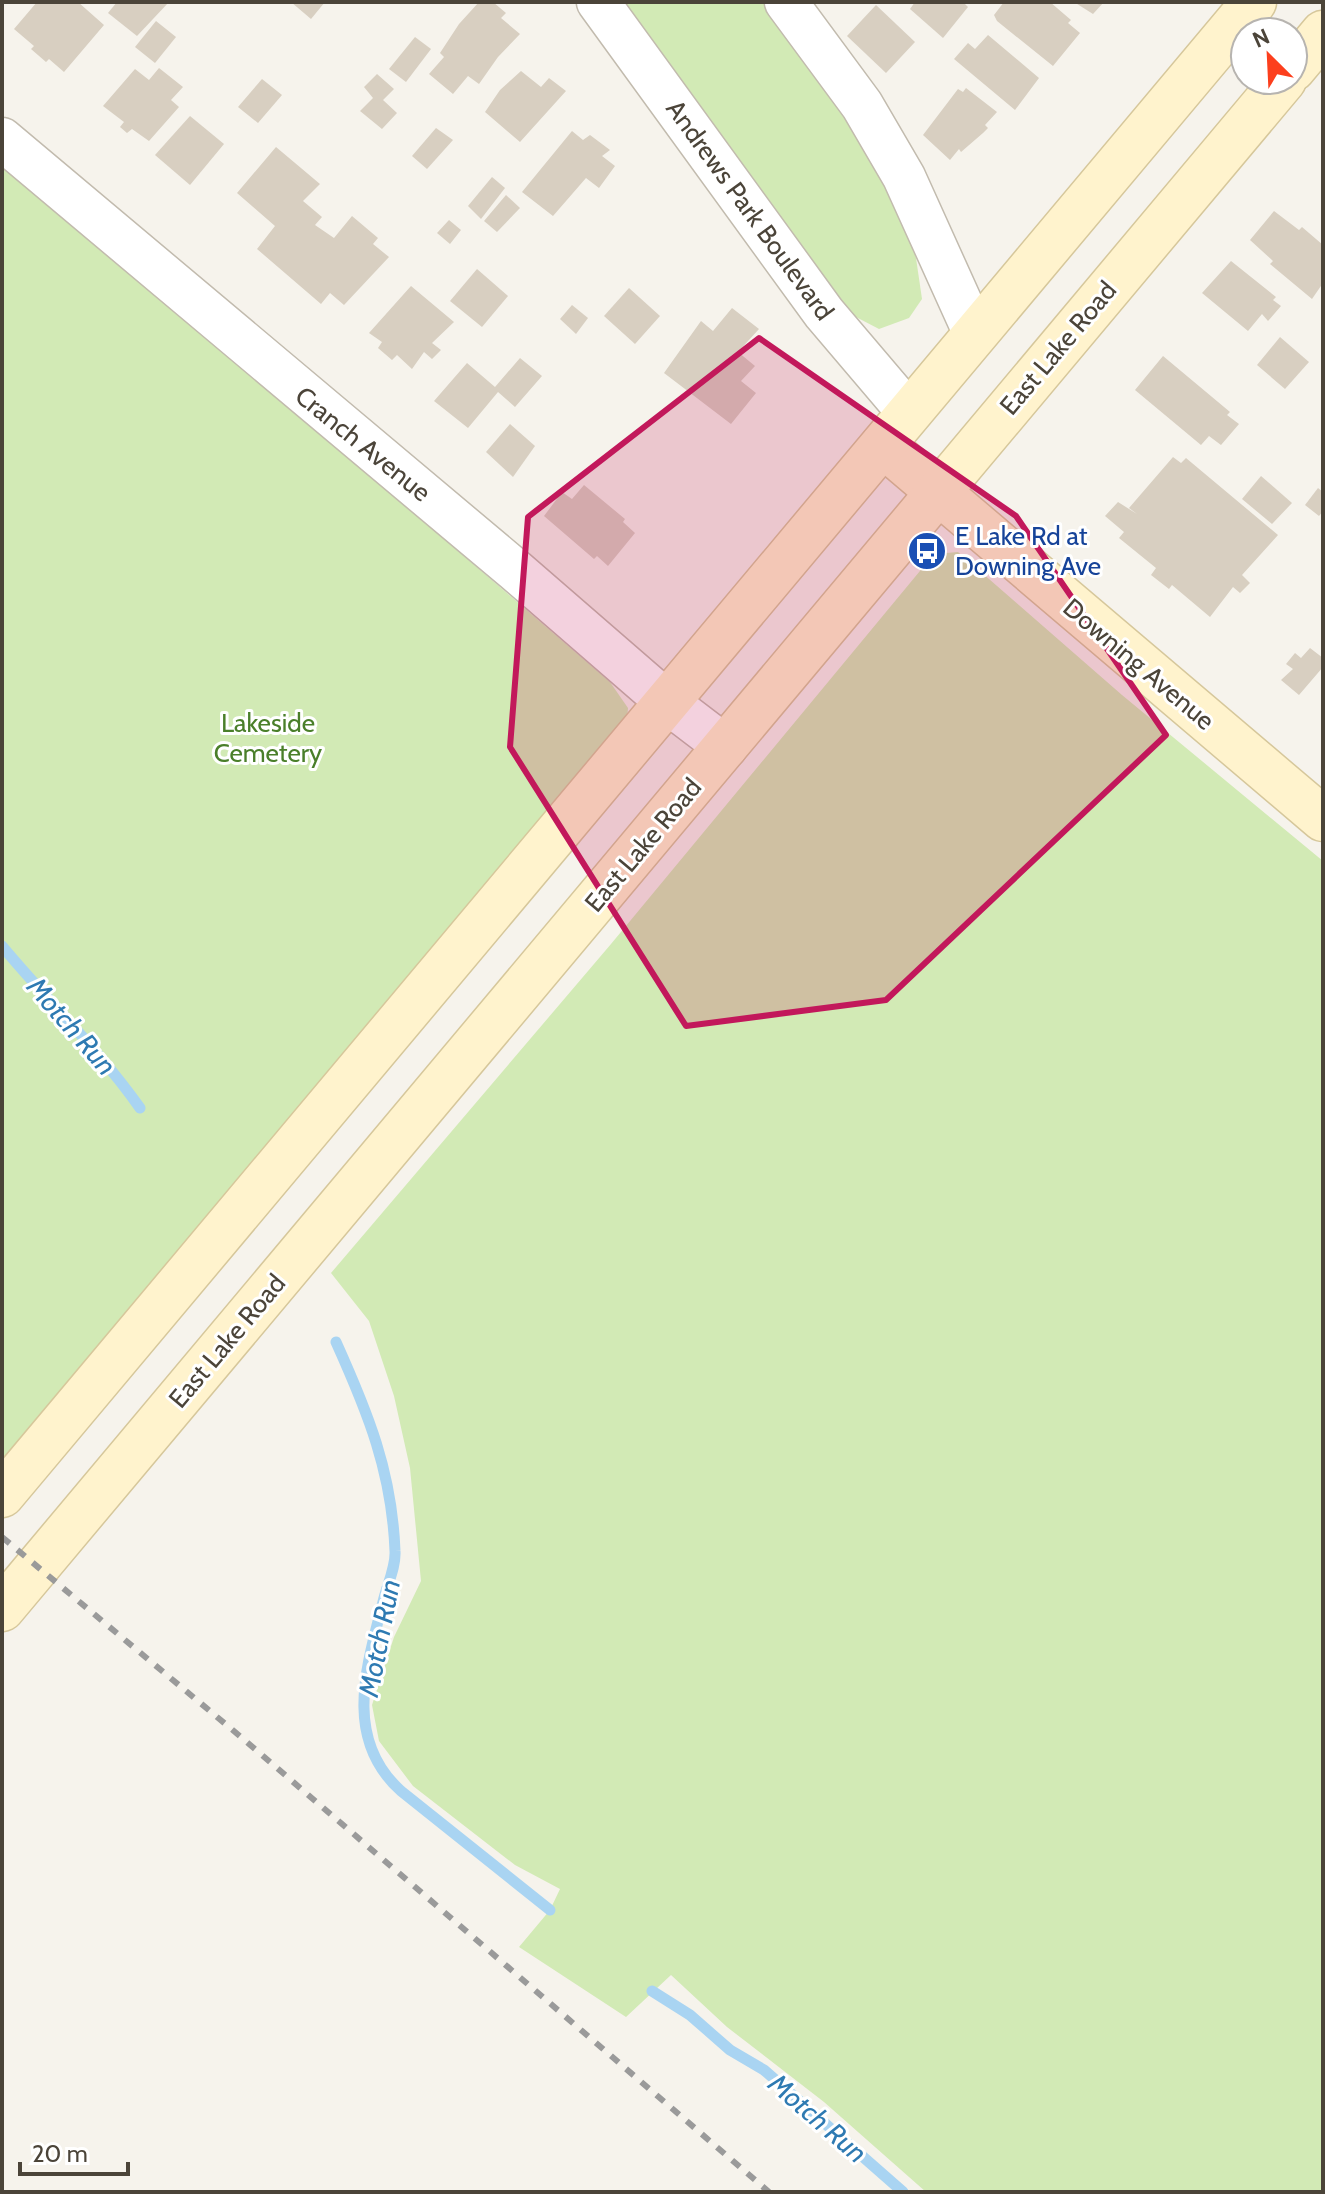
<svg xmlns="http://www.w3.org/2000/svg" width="1325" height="2194" viewBox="0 0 1325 2194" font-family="Cabin,sans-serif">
<rect width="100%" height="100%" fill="#f6f3ec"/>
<g fill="#d2eab5">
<polygon points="618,2 770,2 892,174 916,258 922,299 909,318 879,329 856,317 827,287"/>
<polygon points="2,157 610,682 628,708 627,719 2,1464"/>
<polygon points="958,552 1122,695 1323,861 1323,2192 926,2192 824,2102 727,2027 671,1975 626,2017 519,1947 550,1910 560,1889 515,1865 413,1786 379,1741 372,1705 394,1637 421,1581 410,1468 394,1396 369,1321 331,1273 611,944 934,554"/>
</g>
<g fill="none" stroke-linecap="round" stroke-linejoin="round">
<g stroke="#a9d4f2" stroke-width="11">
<path d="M2 946C48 1001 99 1050 140 1108"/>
<path d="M336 1342C368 1413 392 1472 395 1551 396 1566 388 1583 384 1598 367 1665 342 1738 401 1791L550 1910"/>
<polyline points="652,1991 690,2015 730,2050 764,2070 903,2192"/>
</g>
</g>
<g fill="#d8cfc1">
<polygon points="37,2 78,2 104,25 64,72 49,59 46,62 31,49 34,46 14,29"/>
<polygon points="117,2 169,2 137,36 108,13"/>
<polygon points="291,2 325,2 311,19"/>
<polygon points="479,2 493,2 506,13 501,18 520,34 498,57 479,84 468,76 453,94 429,74 444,57 440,53 459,24"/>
<polygon points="915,2 963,2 968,7 943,38 910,9"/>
<polygon points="1004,2 1050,2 1071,20 1068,23 1080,33 1053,66 997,21 994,15"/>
<polygon points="1074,2 1104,2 1093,14"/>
<polygon points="876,5 915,42 886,73 847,36"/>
<polygon points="156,21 176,37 155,63 135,47"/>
<polygon points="988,35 1039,78 1015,110 954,59 968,43 975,49"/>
<polygon points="415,37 431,49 406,82 389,69"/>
<polygon points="159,68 183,87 171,100 179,107 149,141 132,129 127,133 120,127 124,122 103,106 135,69 149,80"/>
<polygon points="521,71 541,87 549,78 566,91 520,142 485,112 500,90"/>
<polygon points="377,74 394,89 383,100 397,113 382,129 360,111 373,98 364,87"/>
<polygon points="262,79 282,95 258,123 238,107"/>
<polygon points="966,88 997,112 985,125 988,128 983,133 961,152 959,149 950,160 923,135 958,89 963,92"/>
<polygon points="190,116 224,144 190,185 155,155"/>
<polygon points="436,128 453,140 427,169 412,156"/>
<polygon points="572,131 583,140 590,135 610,150 602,156 615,166 599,188 586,178 553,216 522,192"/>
<polygon points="276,147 320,184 303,201 322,217 315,225 334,238 352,216 378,238 373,244 389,257 344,305 330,293 321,304 257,249 275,226 237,193"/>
<polygon points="492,177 505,188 481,219 468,206"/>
<polygon points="506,195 520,208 497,232 484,221"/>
<polygon points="1274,211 1299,230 1302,227 1323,245 1323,283 1312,299 1270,264 1273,261 1250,240"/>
<polygon points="449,220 461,230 450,244 437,233"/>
<polygon points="1231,261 1276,297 1273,300 1281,306 1268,321 1262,314 1248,331 1202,293"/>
<polygon points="477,269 508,296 482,327 450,301"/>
<polygon points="411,286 454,322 432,343 441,350 432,359 424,352 412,369 397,355 392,360 378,348 382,342 369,333"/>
<polygon points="629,288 660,316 635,344 604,316"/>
<polygon points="572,305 588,318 576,334 560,319"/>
<polygon points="732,308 759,329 738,352 755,366 741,381 756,393 731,424 664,373 701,321 713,331"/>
<polygon points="1280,337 1309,362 1285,389 1257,365"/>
<polygon points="1163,356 1230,412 1227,415 1239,424 1221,445 1209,436 1201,445 1135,390"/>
<polygon points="520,358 542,376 515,407 498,392 468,428 434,401 467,363 495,387"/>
<polygon points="510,424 535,446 513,477 486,452"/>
<polygon points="1173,457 1181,463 1186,458 1278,535 1242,575 1250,583 1240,593 1233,587 1210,617 1172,585 1169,589 1151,575 1156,568 1119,538 1124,532 1105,516 1118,502 1137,514 1129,508"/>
<polygon points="1261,476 1292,503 1272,524 1242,499"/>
<polygon points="584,485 625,519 623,522 635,533 608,566 597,556 594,559 544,516 562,492 572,499"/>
<polygon points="1318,488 1323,492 1323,511 1319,516 1305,505"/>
<polygon points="1310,648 1323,658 1323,667 1299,695 1281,680 1293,669 1286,664 1295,653 1301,658"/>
</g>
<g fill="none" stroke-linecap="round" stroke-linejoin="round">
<defs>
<g id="street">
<polyline points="598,2 824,313 909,413"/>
<polyline points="786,2 862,105 904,177 975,334"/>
<polyline points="2,139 516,571 667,702 726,747"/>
</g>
<g id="secondary">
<polyline points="1293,69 1323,33"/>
<polyline points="883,445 1323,819"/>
<polyline points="2,1495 1254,2"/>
<polyline points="2,1609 1284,80"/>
</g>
</defs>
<use href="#street" stroke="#c2bbae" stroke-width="45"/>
<use href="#secondary" stroke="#d6c79b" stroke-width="47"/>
<use href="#street" stroke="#fff" stroke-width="42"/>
<use href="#secondary" stroke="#fff3cd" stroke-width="44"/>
<polyline stroke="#9a9a9a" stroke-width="6" stroke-dasharray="10 10" stroke-linecap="butt" points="2,1537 241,1737 769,2192"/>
</g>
<path fill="#c2185b" fill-opacity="0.2" stroke="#c2185b" stroke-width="6" stroke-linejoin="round" d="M759 338 1016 516 1166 735 886 1000 686 1026 510 747 528 517Z"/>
<defs>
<symbol id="bus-disc" viewBox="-11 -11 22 22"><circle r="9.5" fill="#1a4fb4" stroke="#fff"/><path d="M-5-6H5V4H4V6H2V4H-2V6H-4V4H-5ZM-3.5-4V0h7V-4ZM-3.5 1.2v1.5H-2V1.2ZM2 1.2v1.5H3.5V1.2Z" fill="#fff"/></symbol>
</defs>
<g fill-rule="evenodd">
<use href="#bus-disc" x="905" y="529" width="44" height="44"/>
</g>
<g text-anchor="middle" stroke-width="6" stroke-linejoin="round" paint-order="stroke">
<g font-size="26" fill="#4b4439" stroke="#fff">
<text transform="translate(750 210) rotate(54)" y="9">Andrews Park Boulevard</text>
<text transform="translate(1058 348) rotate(-50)" y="9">East Lake Road</text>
<text transform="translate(363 444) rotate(39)" y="9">Cranch Avenue</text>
<text transform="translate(1139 664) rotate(40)" y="9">Downing Avenue</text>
<text transform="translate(643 845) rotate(-50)" y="9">East Lake Road</text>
<text transform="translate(227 1341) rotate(-50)" y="9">East Lake Road</text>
</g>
<g font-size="26" fill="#164399" stroke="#fff" text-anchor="start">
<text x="955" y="545">E Lake Rd at<tspan x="955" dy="30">Downing Ave</tspan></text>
</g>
<g font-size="26" fill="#4a7f2a" stroke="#fff">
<text x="268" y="732">Lakeside<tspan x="268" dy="30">Cemetery</tspan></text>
</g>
<g font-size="28" font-style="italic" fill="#2e7ab2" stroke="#fff">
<text transform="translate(72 1026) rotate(49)" y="10">Motch Run</text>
<text transform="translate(379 1638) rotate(-79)" y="10">Motch Run</text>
<text transform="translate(818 2118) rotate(41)" y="10">Motch Run</text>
</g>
</g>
<rect width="1325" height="2194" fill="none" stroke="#4b4439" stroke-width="8"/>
<g transform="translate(1269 56) rotate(336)"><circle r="38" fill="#ffffff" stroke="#b7b4b0" stroke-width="2"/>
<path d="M0-6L14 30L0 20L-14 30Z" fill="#fc3f1d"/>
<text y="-12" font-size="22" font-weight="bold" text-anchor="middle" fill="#4b4439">N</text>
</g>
<path d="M20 2162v12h108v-12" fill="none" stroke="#4b4439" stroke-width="4"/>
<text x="32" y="2162" font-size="24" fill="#4b4439" stroke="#ffffff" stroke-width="6" paint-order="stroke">20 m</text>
</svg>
